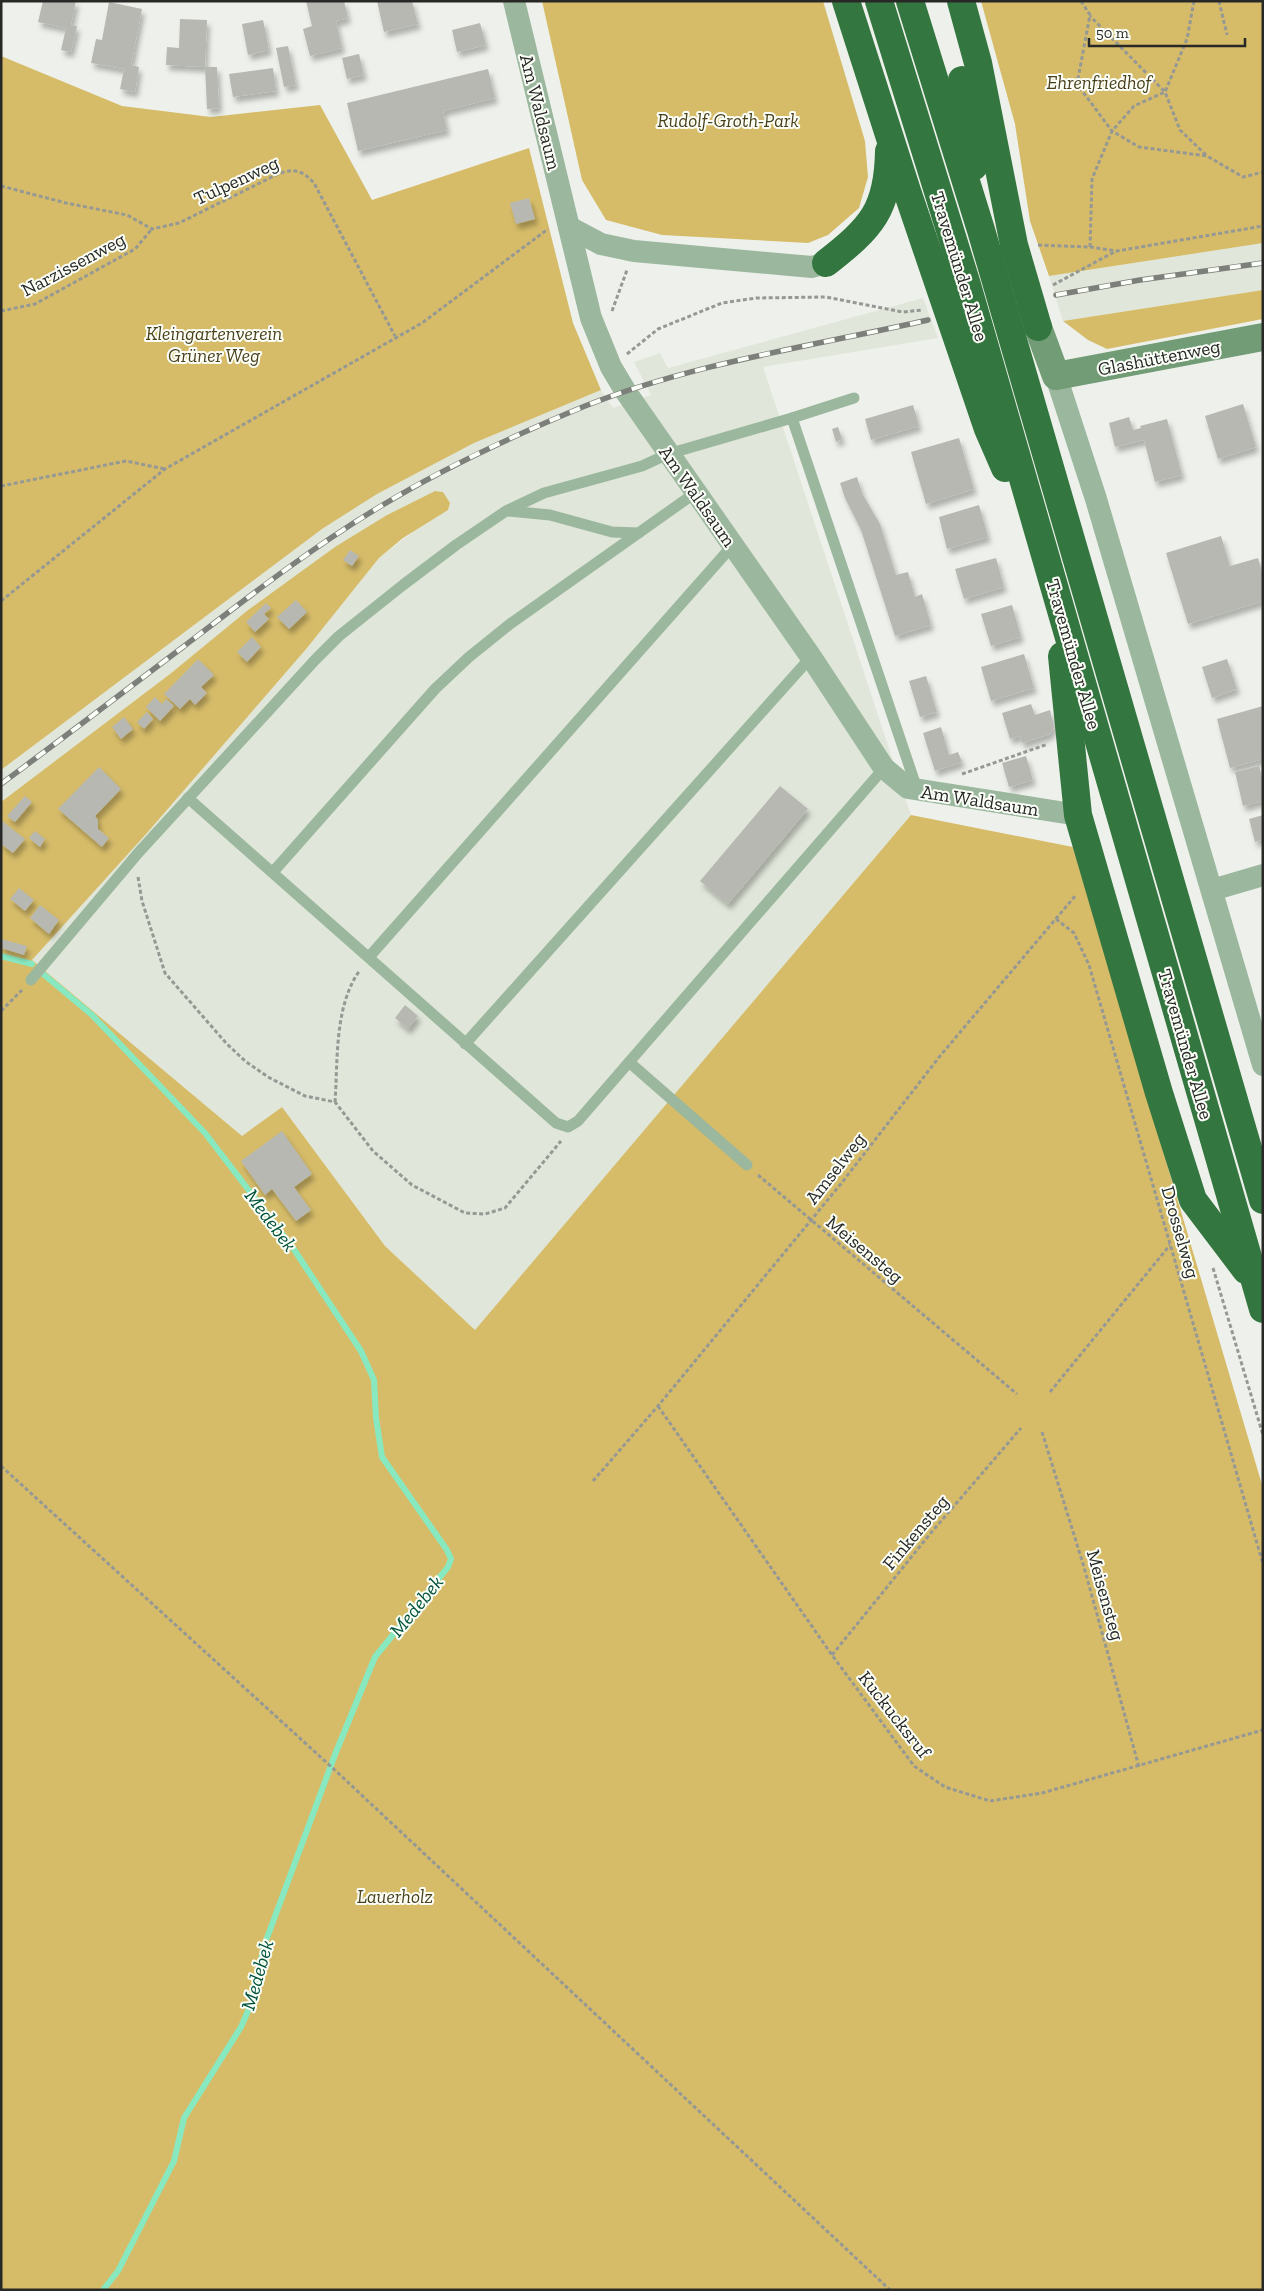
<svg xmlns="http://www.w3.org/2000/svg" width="1264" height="2291" viewBox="0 0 1264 2291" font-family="'Zilla Slab',serif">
<defs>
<filter id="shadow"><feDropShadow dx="3" dy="5.5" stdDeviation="2.5" flood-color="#0004"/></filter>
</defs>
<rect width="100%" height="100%" fill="#eef1eb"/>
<g fill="#e0e6d9">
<polygon points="1263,243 1263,290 1063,321 1049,276"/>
<polygon points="923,298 938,338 763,367 911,815 475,1331 385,1246 282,1107 242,1136 32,960 147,833 307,648 379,558 423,524 443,492 435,491 387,515 248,610 170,674 1,802 1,770 322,529 377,494 474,443 601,390 613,408 651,395 634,362 660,353 668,368"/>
</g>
<g fill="#d6bc69">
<polygon points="542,1 823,1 865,141 868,177 859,208 828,235 808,243 662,235 606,220 582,180"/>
<polygon points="981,1 1263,1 1263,243 1049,276 1030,221 1015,124"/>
<polygon points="1,56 122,106 211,117 320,105 372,200 529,148 573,323 601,390 474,443 377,494 322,529 1,770"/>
<polygon points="1263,290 1263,319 1107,349 1088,340 1063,321"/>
<polygon points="435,491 443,492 450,503 448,510 403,538 379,558 307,648 147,833 32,960 242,1136 282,1107 385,1246 475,1330 911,815 1073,847 1263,1488 1263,2290 1,2290 1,802 170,674 248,610 335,547 387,515"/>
</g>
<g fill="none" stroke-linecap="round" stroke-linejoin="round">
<g stroke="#88e9c1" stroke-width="6">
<polyline points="1,956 32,964"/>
<polyline points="42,973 92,1015 205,1133 293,1248 361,1351 374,1380 376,1418 382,1457 447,1550 451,1559 448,1567 375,1657 336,1752 264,1946 252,2002 241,2027 184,2118 174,2161 118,2271 103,2290"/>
</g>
</g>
<g fill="#b8b8b2" filter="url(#shadow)">
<polygon points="43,1 76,1 71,25 77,26 71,52 61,50 66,28 38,22"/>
<polygon points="306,1 344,1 348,18 336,21 342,48 310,56 303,29 312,26"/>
<polygon points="377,1 412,1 418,24 384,32"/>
<polygon points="109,2 142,9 131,65 139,67 135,92 120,89 124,69 91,63 96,39 102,40"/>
<polygon points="180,19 207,20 205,67 217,67 219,108 207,109 205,67 166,65 167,47 179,48"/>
<polygon points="263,20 269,50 248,55 242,24"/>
<polygon points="480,23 486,45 457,52 452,30"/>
<polygon points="288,46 296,85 284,87 276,48"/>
<polygon points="359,54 364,75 347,79 342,58"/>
<polygon points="273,68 276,91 233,97 229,74"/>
<polygon points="488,69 495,98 443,111 447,130 358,151 347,103"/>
<polygon points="529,198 535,219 516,224 510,203"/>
<polygon points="1243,404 1256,447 1218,459 1205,416"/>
<polygon points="913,405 919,426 871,440 865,419"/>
<polygon points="1129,417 1133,430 1141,428 1140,426 1167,419 1182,475 1155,482 1144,440 1115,447 1109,423"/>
<polygon points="838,427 842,439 836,442 832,429"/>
<polygon points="959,438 974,489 926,504 911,452"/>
<polygon points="857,477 862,493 880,524 896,575 908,572 915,597 922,594 931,625 895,636 861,530 845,498 840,483"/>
<polygon points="979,505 988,537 947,549 939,517"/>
<polygon points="1221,536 1230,566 1258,558 1263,575 1263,601 1188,624 1166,553"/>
<polygon points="350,550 359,556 352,566 343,560"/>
<polygon points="996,558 1004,587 964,599 955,569"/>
<polygon points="296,600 307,612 289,629 277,617"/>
<polygon points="266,603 271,608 264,614 269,619 255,632 246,622"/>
<polygon points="1012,605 1021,637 991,646 981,614"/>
<polygon points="252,637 261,647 247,662 237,652"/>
<polygon points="1024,654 1034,688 991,701 981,667"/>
<polygon points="198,659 214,675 201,687 207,693 195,705 190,699 180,709 164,694"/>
<polygon points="1227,659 1237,689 1212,698 1202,667"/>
<polygon points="926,676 937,712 920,717 909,681"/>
<polygon points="155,697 162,704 166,699 174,706 160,721 146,707"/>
<polygon points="1031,704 1035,715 1050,710 1054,727 1050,734 1022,743 1020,736 1010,739 1002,713"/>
<polygon points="1263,706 1263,759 1230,768 1217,719"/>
<polygon points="147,712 153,719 144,729 137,722"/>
<polygon points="124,717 133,729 121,739 112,727"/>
<polygon points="941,727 949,755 958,752 962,762 935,771 923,733"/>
<polygon points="1026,756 1033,780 1009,787 1002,763"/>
<polygon points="1259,766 1263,780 1263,801 1243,806 1235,772"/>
<polygon points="99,767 121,789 95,816 98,820 98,829 109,838 102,847 58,809"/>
<polygon points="780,786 808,809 728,904 700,881"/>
<polygon points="25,796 32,802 15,822 7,816"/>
<polygon points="1263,815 1263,839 1255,842 1249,819"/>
<polygon points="1,820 25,839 13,853 1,844"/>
<polygon points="35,831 45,839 40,847 29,838"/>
<polygon points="19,888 34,900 25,911 10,899"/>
<polygon points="40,905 59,920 49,934 30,918"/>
<polygon points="1,939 27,946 24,955 1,948"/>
<polygon points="405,1005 418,1016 408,1029 395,1018"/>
<polygon points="282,1131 312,1174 294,1187 311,1210 296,1221 272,1189 265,1195 241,1161"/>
</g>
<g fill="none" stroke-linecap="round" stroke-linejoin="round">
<g stroke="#969894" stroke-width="3" stroke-dasharray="4 2.5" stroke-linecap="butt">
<polyline points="1081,1 1090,15 1077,84 1112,131 1139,147 1207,156 1243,177 1263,172"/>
<polyline points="1194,1 1187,39 1165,92 1180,130 1207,156"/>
<polyline points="1219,1 1227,35"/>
<path d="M1 186 66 203 127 215 152 229 179 223 278 174C294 168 302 170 314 183L395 336"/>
<polyline points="1038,245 1090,247 1117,251 1263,226"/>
<polyline points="1090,247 1092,179 1112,131 1134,106 1165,92 1090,16"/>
<polyline points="1053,285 1116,251"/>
<polyline points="1,311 35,304 135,249 152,229"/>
<polyline points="612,311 627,270"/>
<polyline points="627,354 658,329 722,303 756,298 826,297 903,312 922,310"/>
<polyline points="1,486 126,461 165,469"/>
<polyline points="1,601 165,469 422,323 548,229"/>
<polyline points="962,774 1048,744"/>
<polyline points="138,877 142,901 165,973 226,1043 245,1061 268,1077 305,1096 335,1102 373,1151 412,1185 465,1213 485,1214 505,1208 561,1141"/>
<polyline points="1056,919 1074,933 1089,965 1263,1564"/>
<polyline points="1,1011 22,990"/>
<path d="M335 1102C338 1060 334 1006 360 970"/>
<polyline points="758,1175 1017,1394"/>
<polyline points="1213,1268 1263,1435"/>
<polyline points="1050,1392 1170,1245"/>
<polyline points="658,1406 832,1655 914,1766 945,1787 990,1801 1042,1793 1263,1730"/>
<polyline points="1042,1432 1084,1567 1139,1767"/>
<polyline points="1,1466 337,1772 890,2290"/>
<polyline points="593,1481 658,1406 840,1185 940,1056 1076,895"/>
<polyline points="832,1655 930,1534 1021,1428"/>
</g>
<g stroke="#9bb89e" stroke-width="11">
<polyline points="792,418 854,398"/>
<polyline points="507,511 550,515 612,532 639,533"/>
<polyline points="188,798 556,1123 568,1127 578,1121 884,768"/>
<polyline points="273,872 435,689 469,657 510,624 695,493"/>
<polyline points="369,957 733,545"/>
<polyline points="31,980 139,852 315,660 339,636 403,585 456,545 506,511 544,493 642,466 668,454 792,418 917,789"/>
<polyline points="465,1044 811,657"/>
<polyline points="629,1062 747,1165"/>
</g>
<g stroke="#9bb89e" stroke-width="22">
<polyline points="514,1 591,318 611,367 626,392 811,657 884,768 908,788 1078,815"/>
<polyline points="569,227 601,244 634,251 812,267 826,263"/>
<polyline points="1056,376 1096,499 1263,1065"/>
<polyline points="1212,890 1263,875"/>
</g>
<polyline stroke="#719c76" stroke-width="28" points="1038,327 1056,376 1263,337"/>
<g stroke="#34763f" stroke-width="28">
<polyline points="846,1 907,191 988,429 1005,468"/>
<polyline points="879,1 967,285 1263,1309"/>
<polyline points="910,1 981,230 1263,1200"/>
<polyline points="961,1 978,63 1014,245 1038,327"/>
<polyline points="962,80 974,166"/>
<path d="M826 263C872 227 888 210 889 151"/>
<polyline points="1062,656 1078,815 1159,1093 1193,1200 1246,1270"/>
</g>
<defs>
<g id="rail">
<polyline points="1056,295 1140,280 1263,263"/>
<path d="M1 784C62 739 122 693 183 647 247 598 311 548 381 506 445 467 515 435 585 406 694 363 813 346 928 320"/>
</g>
</defs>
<use href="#rail" stroke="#7d7f7b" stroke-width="5.5"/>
<use href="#rail" stroke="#fbfff8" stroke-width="4" stroke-dasharray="11" stroke-linecap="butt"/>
</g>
<g text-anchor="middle" stroke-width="4" stroke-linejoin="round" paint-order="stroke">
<g font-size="19" font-style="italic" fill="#4a3f1b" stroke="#fbfff8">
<text x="1099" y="89">Ehrenfriedhof</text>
<text x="728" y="127">Rudolf-Groth-Park</text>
<text x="214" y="340">Kleingartenverein<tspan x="214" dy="22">Grüner Weg</tspan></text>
<text x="395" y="1903">Lauerholz</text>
</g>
<g font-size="19" fill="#282927" stroke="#fbfff8">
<text transform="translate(541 112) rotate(76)" y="7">Am Waldsaum</text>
<text transform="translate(236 180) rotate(-25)" y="7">Tulpenweg</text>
<text transform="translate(73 264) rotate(-28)" y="7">Narzissenweg</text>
<text transform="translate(960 266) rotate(73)" y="7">Travemünder Allee</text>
<text transform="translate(1159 357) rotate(-11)" y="7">Glashüttenweg</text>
<text transform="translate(698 496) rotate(55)" y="7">Am Waldsaum</text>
<text transform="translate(1074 654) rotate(74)" y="7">Travemünder Allee</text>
<text transform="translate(980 800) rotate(9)" y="7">Am Waldsaum</text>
<text transform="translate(1186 1044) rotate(74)" y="7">Travemünder Allee</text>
<text transform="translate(835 1168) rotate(-52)" y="7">Amselweg</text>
<text transform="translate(1181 1232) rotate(74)" y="7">Drosselweg</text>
<text transform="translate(865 1249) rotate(40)" y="7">Meisensteg</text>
<text transform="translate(915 1532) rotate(-50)" y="7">Finkensteg</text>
<text transform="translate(1106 1595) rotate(74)" y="7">Meisensteg</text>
<text transform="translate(895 1714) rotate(52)" y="7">Kuckucksruf</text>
</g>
<g font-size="20" font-style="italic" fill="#00533b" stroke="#fbfff8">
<text transform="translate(271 1220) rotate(53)" y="7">Medebek</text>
<text transform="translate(416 1606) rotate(-51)" y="7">Medebek</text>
<text transform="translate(257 1975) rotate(-74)" y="7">Medebek</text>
</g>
</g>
<rect width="1264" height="2291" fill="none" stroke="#282927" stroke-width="5"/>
<path d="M1089 38v8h156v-8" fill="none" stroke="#282927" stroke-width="2.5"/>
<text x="1096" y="38" font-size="15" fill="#282927" stroke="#fbfff8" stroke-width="4" paint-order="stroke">50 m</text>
</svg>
